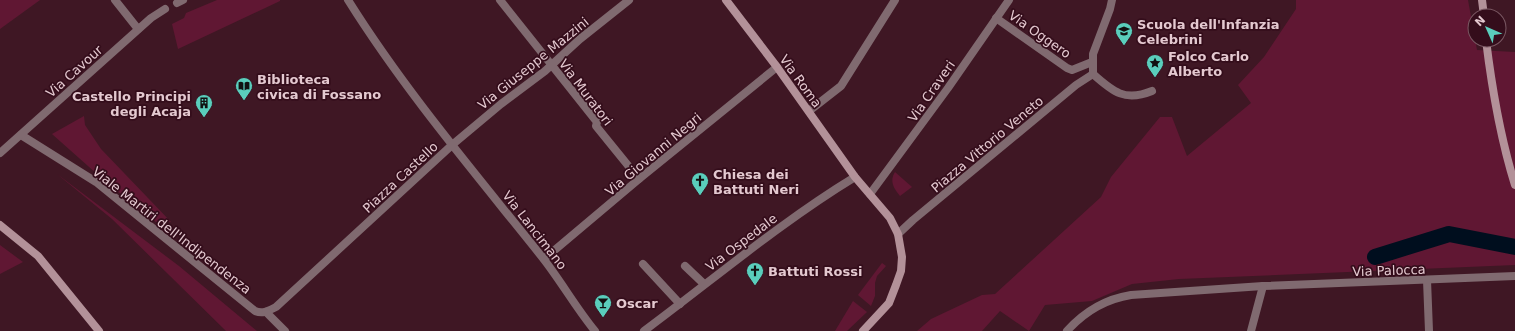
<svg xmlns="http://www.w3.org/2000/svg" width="1515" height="331" viewBox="0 0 1515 331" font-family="'DejaVu Sans',sans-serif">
<rect width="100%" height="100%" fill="#3f1724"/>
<g fill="#601733">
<polygon points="0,0 40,0 0,29"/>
<polygon points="217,0 280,0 280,1 178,49 172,24 184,18 186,13"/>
<polygon points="1296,0 1468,0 1477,50 1515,52 1515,265 1179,279 1132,284 1092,301 1045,305 1029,331 1000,311 982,331 917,331 931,319 982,295 995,294 1101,197 1111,177 1160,117 1172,117 1187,156 1251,103 1238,85 1264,57 1296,9"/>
<polygon points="84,116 85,125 101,149 171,222 156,222 106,182 52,134"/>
<path d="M895 172 912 187 900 196C894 189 889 181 895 172Z"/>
<polygon points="57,174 179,266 257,331 226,331 112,219"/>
<polygon points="0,245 23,262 0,274"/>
<polygon points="882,263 886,266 877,276 875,283 875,296 871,306 858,295"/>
<polygon points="853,301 867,312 847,331 835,331"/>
</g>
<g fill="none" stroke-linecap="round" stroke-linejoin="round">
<polyline stroke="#000e1e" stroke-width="16" points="1375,257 1449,234 1515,247"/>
<g stroke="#806a70" stroke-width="8">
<polyline points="115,0 138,29"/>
<path d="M348 0C405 91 475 173 542 257 561 281 576 308 595 331"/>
<polyline points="500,0 597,122 596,126 639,179"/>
<polyline points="177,3 183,0"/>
<polyline points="996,18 1067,68 1072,70 1092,62"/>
<path d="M1093 74C1113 92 1125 102 1152 91"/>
<polyline points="809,111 841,86 895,0"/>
<path d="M21 135 96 182 255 311C263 314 268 311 276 307L452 145 501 104 545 71 580 39 629 0"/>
<polyline points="0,153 151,18 165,9"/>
<polyline points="870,194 948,88 1009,0"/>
<polyline points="898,234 913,220 1076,85 1093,74 1093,54 1110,9 1112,0"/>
<polyline points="544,259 639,179 777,67"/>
<polyline points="643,264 680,304"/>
<polyline points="685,266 704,284"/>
<polyline points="1427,280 1429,331"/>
<polyline points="266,312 285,331"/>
<path d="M644 331C714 279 781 222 855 177"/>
<path d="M1067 331C1084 312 1106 299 1131 295L1263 286 1515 276"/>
<polyline points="1251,331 1263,286"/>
</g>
<g stroke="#b39199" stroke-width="8">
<polyline points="726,0 777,67 855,177 890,218 898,234 902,257 901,271 896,285 889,303 863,331"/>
<polyline points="1482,0 1484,16"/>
<path d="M1486 40C1492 89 1500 137 1515 185"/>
<polyline points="0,225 38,256 99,331"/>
</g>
</g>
<defs>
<symbol id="school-pin" viewBox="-11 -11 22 30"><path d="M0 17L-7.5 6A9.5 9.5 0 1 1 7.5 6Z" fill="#5acebc" stroke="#340d1b"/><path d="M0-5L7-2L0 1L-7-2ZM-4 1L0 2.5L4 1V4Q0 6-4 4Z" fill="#111"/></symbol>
<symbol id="sight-pin" viewBox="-11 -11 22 30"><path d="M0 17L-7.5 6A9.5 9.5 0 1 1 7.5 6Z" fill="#5acebc" stroke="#340d1b"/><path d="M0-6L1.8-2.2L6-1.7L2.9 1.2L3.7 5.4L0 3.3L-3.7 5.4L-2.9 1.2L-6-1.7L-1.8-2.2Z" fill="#111"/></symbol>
<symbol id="library-pin" viewBox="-11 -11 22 30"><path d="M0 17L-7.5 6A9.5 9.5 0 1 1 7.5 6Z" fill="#5acebc" stroke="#340d1b"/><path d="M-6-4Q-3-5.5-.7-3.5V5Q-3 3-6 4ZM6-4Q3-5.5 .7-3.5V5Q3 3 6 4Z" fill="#111"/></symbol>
<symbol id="building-pin" viewBox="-11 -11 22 30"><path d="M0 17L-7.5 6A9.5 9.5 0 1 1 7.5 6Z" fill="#5acebc" stroke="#340d1b"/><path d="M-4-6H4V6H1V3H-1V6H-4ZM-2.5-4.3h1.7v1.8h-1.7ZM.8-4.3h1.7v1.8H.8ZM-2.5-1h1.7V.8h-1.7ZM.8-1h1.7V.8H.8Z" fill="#111"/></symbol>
<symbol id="church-pin" viewBox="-11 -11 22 30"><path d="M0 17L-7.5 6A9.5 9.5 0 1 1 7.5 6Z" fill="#5acebc" stroke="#340d1b"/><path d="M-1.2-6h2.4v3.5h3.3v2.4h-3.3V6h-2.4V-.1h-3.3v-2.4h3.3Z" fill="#111"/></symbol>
<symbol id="bar-pin" viewBox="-11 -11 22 30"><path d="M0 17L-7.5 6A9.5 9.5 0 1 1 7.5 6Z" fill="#5acebc" stroke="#340d1b"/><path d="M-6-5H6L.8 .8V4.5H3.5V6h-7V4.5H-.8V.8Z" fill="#111"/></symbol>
</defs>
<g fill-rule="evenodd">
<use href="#school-pin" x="1114" y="21" width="20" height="27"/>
<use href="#sight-pin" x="1145" y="53" width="20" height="27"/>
<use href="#library-pin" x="234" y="76" width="20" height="27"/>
<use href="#building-pin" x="194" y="93" width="20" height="27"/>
<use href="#church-pin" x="690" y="171" width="20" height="27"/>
<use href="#church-pin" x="745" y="261" width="20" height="27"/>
<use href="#bar-pin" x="593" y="293" width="20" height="27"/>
</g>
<g text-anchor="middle" stroke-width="3.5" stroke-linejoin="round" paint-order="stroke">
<g font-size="13" font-weight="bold" fill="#e4c9d0" stroke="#340d1b" text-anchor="start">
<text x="1137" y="29">Scuola dell'Infanzia<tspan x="1137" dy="15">Celebrini</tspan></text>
<text x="1168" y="61">Folco Carlo<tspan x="1168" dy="15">Alberto</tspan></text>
<text x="257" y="84">Biblioteca<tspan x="257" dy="15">civica di Fossano</tspan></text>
<text x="191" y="101" text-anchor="end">Castello Principi<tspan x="191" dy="15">degli Acaja</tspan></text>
<text x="713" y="179">Chiesa dei<tspan x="713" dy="15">Battuti Neri</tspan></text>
<text x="768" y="276">Battuti Rossi</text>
<text x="616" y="308">Oscar</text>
</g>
<g font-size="13" fill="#e4c9d0" stroke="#340d1b">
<text transform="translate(1040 34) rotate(35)" y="5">Via Oggero</text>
<text transform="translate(533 63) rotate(-39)" y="5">Via Giuseppe Mazzini</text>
<text transform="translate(74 71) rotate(-42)" y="5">Via Cavour</text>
<text transform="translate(801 81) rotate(54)" y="5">Via Roma</text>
<text transform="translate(931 91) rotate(-55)" y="5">Via Craveri</text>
<text transform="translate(586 92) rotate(53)" y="5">Via Muratori</text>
<text transform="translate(987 144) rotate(-40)" y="5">Piazza Vittorio Veneto</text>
<text transform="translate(653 154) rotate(-40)" y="5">Via Giovanni Negri</text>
<text transform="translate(400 177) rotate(-43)" y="5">Piazza Castello</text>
<text transform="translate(172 230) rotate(38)" y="5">Viale Martiri dell'Indipendenza</text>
<text transform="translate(535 230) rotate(52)" y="5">Via Lancimano</text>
<text transform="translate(741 242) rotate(-37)" y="5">Via Ospedale</text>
<text transform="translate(1389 270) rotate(-2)" y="5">Via Palocca</text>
</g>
</g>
<g transform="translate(1487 28) rotate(315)"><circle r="19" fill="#340d1b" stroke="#7a5863"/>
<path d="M0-3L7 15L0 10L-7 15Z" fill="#5acebc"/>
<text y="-6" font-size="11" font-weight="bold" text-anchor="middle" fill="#e4c9d0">N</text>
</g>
</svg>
